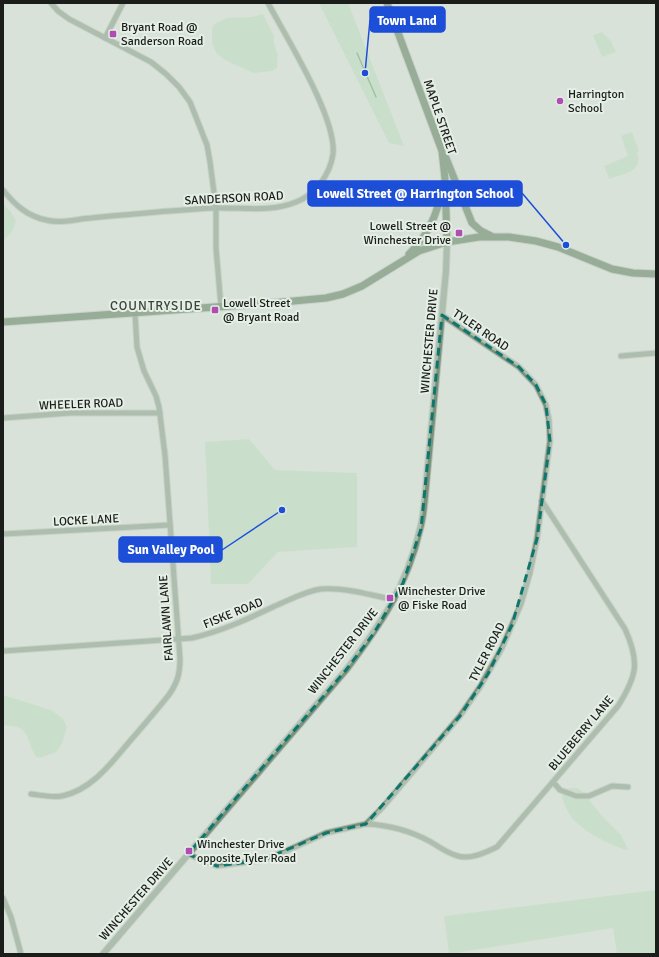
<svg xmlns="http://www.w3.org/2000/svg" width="659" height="957" viewBox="0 0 659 957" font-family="Signika,sans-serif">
<rect width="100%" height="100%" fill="#d8e2d8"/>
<g fill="#b8dcba">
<polygon points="319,3 348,3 404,146 389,143"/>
<polygon points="263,14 274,36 274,44 278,55 277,68 272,71 253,73 225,60 217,54 212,44 212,28 214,24 227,18 251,17"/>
<polygon points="602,32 611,41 616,52 602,57 593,35"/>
<path d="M632 132 639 151 637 152C644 172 623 174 609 179L604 166 628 156 621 136Z"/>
<polygon points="3,204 11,212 16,221 13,230 3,241"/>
<polygon points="249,439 275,470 357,473 357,547 278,552 248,584 211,584 205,442"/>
<path d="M3 695 51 710 63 719 67 727 62 744 56 752 40 758 36 757C26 740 30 723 3 726Z"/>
<path d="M571 788H577L582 791 603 817 621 835 628 849 625 850C607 843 576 829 567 810 565 806 563 801 562 796L567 789Z"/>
<polygon points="656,890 656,954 617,954 613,928 449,954 444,916"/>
</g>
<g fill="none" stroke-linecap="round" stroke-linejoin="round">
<polyline stroke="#609a65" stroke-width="1.5" points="357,53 376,97"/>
<defs>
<g id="minor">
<polyline points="51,3 58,11 69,19 151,62 166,74 179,87 190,102 207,145 210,162 216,208 216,248 221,307"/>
<polyline points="105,38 123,3"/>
<path d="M3 190C15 205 27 216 46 220 61 224 76 219 91 218 132 214 174 210 215 208 241 207 270 213 296 202 315 195 330 175 333 154 337 118 286 37 268 3"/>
<polyline points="621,356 656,353"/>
<polyline points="3,418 70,413 160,413"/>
<polyline points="3,534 170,525"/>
<path d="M3 651 192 638C222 631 248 619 275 606 290 600 305 591 321 589 343 587 372 595 394 600"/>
<polyline points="553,782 560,790 576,796 589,796 612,786 628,787"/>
<path d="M31 794C41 795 52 798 62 796 92 790 112 762 130 741 143 726 156 711 168 696 177 684 180 674 180 659L165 455 159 407 156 396 144 371 137 347 135 313"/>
<path d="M366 824C390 825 411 831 431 842 439 847 449 854 458 856 471 860 486 852 497 847L618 706C637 676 640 662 625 629L542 501"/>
<polyline points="188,854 203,861 217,866 263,860 284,852 326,833 366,824 383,807 460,716 480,687 502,648 521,604 530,573 537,539 550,441 549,420 546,405 536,385 519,367 442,315"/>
<polyline points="3,898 11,917 21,954"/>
</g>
<path id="tertiary" d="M103 954 346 670C381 624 407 586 420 529 423 519 424 507 425 496L446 271 447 242"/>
<g id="secondary">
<polyline points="387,3 442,151 445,179 447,242"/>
<polyline points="446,158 472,223 481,231 491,236"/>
<path d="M409 254C428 236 438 213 442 188"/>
<polyline points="3,322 272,303 326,298 343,294 362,286 419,251 447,242 479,237 509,237 536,241 558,247 612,269 633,273 656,274"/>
</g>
</defs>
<use href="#minor" stroke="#b6bfb6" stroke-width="7"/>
<use href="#tertiary" stroke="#b6bfb6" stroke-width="8"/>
<use href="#secondary" stroke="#b6bfb6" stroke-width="9"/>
<use href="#minor" stroke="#79927a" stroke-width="5"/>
<use href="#tertiary" stroke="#79927a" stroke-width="6"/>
<use href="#secondary" stroke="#486d4b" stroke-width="7"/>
</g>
<path d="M0 0H659V957H0ZM442 315 519 367 536 385 546 405 550 441 537 539 512 625 488 674 460 716 366 824 326 833 263 860 217 866 203 861 188 854 346 670 374 633 403 583 421 529Z" fill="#d8e2d8" fill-opacity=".55" fill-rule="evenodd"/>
<path fill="none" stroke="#0f766e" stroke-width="3" stroke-dasharray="8 5" stroke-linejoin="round" d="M442 315 519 367 536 385 546 405 550 441 537 539 512 625 488 674 460 716 366 824 326 833 263 860 217 866 203 861 188 854 346 670 374 633 403 583 421 529Z"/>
<g fill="#b04cb3" stroke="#e5efe5" stroke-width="1.5">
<rect x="109" y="30" width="8" height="8" rx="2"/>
<circle cx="560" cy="101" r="4"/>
<rect x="455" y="229" width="8" height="8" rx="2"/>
<rect x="211" y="306" width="8" height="8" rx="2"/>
<rect x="386" y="594" width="8" height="8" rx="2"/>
<rect x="185" y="847" width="8" height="8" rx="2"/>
</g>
<g text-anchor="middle" stroke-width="4" stroke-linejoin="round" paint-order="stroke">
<g font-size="12" fill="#1a1d1a" stroke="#e5efe5" text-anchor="start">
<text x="121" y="31">Bryant Road @<tspan x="121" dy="14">Sanderson Road</tspan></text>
<text x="568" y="98">Harrington<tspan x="568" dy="14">School</tspan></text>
<text x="451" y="230" text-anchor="end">Lowell Street @<tspan x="451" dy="14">Winchester Drive</tspan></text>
<text x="223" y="307">Lowell Street<tspan x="223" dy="14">@ Bryant Road</tspan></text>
<text x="398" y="595">Winchester Drive<tspan x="398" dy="14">@ Fiske Road</tspan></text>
<text x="197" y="848">Winchester Drive<tspan x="197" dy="14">opposite Tyler Road</tspan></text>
</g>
<g font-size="12" fill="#1a1d1a" stroke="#e5efe5">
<text transform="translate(440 117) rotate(71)" y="4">MAPLE STREET</text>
<text transform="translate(234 198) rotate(-3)" y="4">SANDERSON ROAD</text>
<text transform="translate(481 330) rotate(34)" y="4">TYLER ROAD</text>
<text transform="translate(429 341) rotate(-85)" y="4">WINCHESTER DRIVE</text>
<text transform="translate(81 404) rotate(-2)" y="4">WHEELER ROAD</text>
<text transform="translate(86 520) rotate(-3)" y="4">LOCKE LANE</text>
<text transform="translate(233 613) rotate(-22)" y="4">FISKE ROAD</text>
<text transform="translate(166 618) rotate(-94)" y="4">FAIRLAWN LANE</text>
<text transform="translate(343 651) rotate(-52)" y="4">WINCHESTER DRIVE</text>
<text transform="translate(487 652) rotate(-63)" y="4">TYLER ROAD</text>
<text transform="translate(581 733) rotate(-50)" y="4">BLUEBERRY LANE</text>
<text transform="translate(136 899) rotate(-49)" y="4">WINCHESTER DRIVE</text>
</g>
<g font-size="13" letter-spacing="1" fill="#3b433b" stroke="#e5efe5">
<text x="156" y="310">COUNTRYSIDE</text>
</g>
</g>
<path fill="none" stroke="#1d4ed8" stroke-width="1.5" d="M365 73L370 20M566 245L522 193M282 510L222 550"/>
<g fill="#1d4ed8" stroke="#e5efe5" stroke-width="1.5">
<circle cx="365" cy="73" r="4"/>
<circle cx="566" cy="245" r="4"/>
<circle cx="282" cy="510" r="4"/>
</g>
<g fill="#1d4ed8" stroke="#1d4ed8" stroke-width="1.5">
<rect x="370" y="7" width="75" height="25" rx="4"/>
<rect x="308" y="181" width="214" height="25" rx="4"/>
<rect x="119" y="537" width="103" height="25" rx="4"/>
</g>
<g font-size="13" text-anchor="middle" font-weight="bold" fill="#fff">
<text x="407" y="25">Town Land</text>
<text x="415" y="198">Lowell Street @ Harrington School</text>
<text x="171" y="554">Sun Valley Pool</text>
</g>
<rect width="659" height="957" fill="none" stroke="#1a1d1a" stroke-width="8"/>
</svg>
